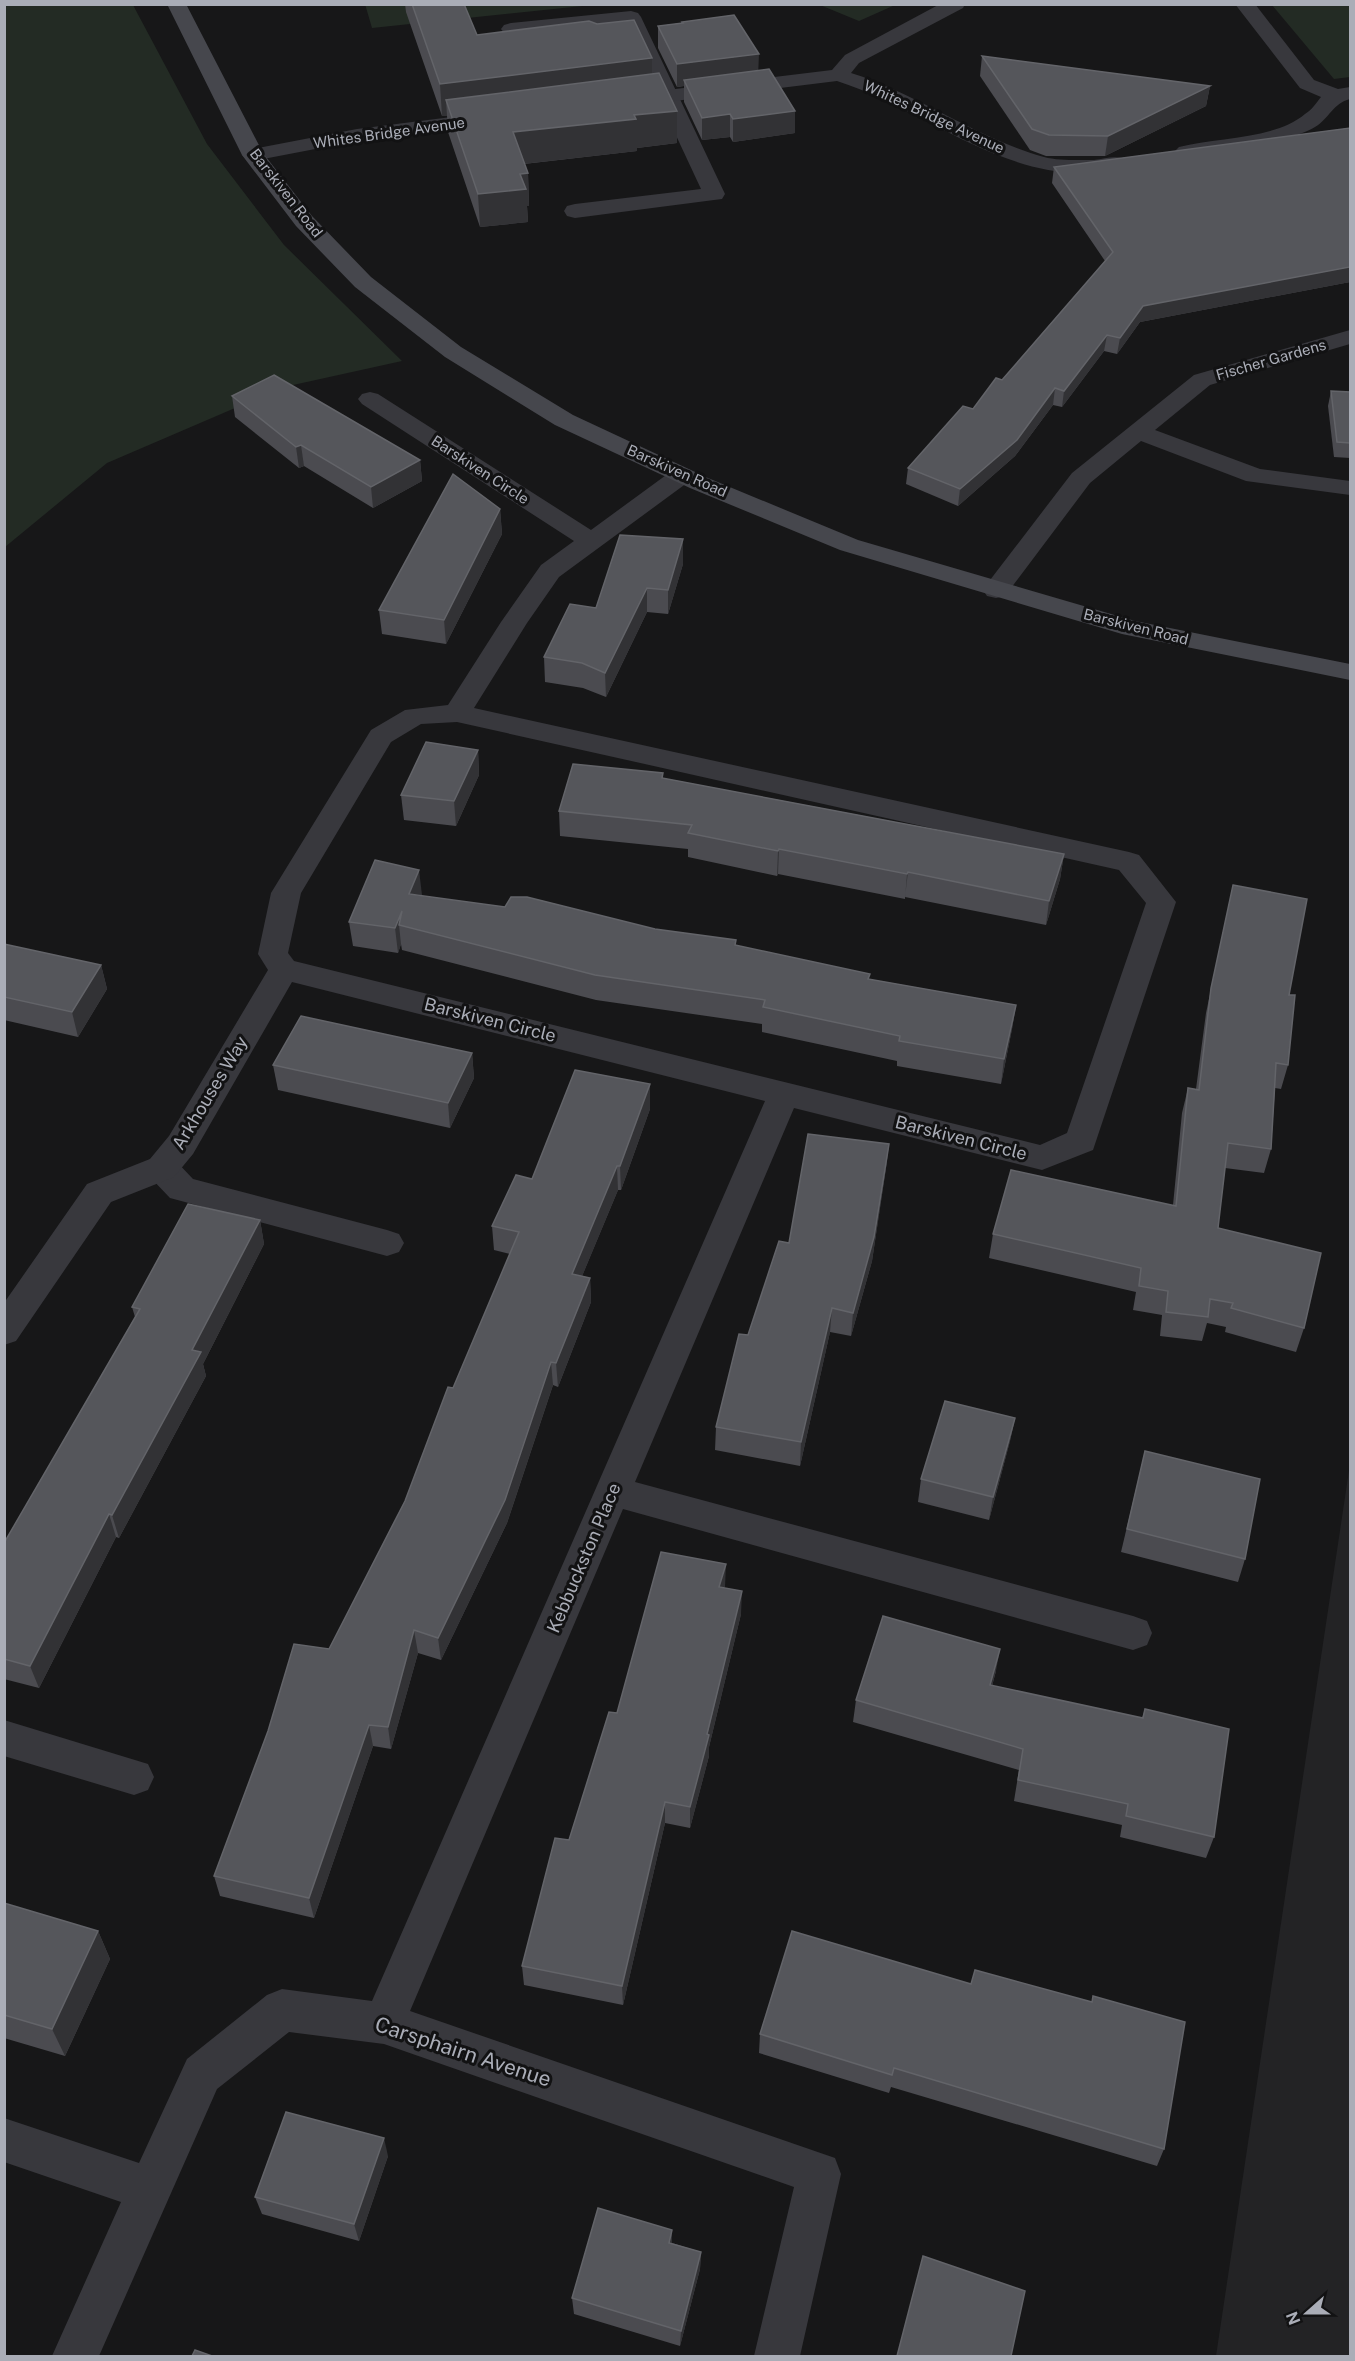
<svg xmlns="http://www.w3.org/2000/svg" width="1355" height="2361" viewBox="0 0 1355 2361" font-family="'Public Sans',sans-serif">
<rect width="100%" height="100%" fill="#171718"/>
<polygon fill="#232325" points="1350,1464 1350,2356 1216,2356"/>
<g fill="#232b24">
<polygon points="365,4 592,5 372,28"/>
<polygon points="5,5 133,5 207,144 284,245 402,361 284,387 107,463 5,547"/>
<polygon points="820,5 895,5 859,21"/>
<polygon points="1272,5 1350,5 1350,77 1334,79"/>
</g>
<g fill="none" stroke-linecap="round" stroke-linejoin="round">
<g fill="#38383d" fill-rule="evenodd">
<polygon points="631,11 638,13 641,17 725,194 722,199 714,200 575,218 567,216 564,211 567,206 575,204 701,189 624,24 511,35 504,33 501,29 504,25 511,23"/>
<polygon points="162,1156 174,1159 193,1179 387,1230 399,1234 404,1243 399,1252 387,1256 170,1198 150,1177 146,1168 150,1159"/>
<polygon points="4,1720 148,1764 154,1777 148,1790 134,1795 4,1756"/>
</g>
<g fill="#38383d" fill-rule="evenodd">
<path d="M940 4H965L963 8 859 63 851 73C918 94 976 138 1044 157 1059 161 1079 160 1094 160 1104 159 1112 156 1122 158L1125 163 1122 168C1017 194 931 111 837 81L626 107 619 105 616 101 619 97 626 95 832 70 845 55Z"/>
<path d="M1235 4H1255L1314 80 1338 89 1350 87V99C1333 103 1329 119 1315 127 1292 141 1203 162 1179 155L1175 151 1179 147C1217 137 1274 140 1305 114 1312 110 1316 103 1321 97L1300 88Z"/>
<polygon points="491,112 498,114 501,118 498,122 357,141 253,161 246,159 242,155 246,151 253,149 357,129"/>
<polygon points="1350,330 1350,344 1210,385 1155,430 1260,469 1350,481 1350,495 1246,481 1141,441 1090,483 1005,596 996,598 987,596 983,590 987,584 1072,473 1194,375"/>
<path d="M370 392 378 394 591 530 673 470 682 468 691 470 694 475 691 480 559 577 527 623 474 708 1129 852 1139 855 1176 902 1093 1150 1042 1170 794 1108 635 1482 1133 1616 1147 1621 1152 1633 1147 1645 1133 1650 623 1509 410 2011 835 2158 841 2174 800 2356H754L794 2187 384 2044 289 2032 217 2089 99 2356H52L121 2202 4 2162V2118L139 2163 187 2059 267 1995 282 1989 372 2001 765 1101 292 982 193 1154 174 1177 111 1202 16 1341 4 1345V1303L87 1184 150 1159 169 1136 268 970 258 954 271 893 371 730 405 710 448 705 501 622 541 565 574 541 362 404 358 399 362 394ZM457 722 1119 870 1146 903 1067 1133 1040 1145 294 961 288 953 301 893 391 742 421 724Z"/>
</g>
<polygon fill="#46474d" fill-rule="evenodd" points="167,4 186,4 263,153 312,216 371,277 461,347 573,415 708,478 858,540 1135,621 1350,664 1350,680 1122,634 840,550 690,488 555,425 445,357 355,287 296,226 242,155"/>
</g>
<g fill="#4b4b50">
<polygon points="405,4 464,4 477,35 652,74 677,143 637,148 637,151 524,164 528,173 529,206 527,206 528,222 480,227 448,132 447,116 442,116 406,12"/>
<polygon points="682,22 759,71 795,111 795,133 733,142 730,137 702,140 684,102 684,86 677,87 658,48 658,26 682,23"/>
<polygon points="982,56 1210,86 1206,106 1105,156 1046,156 1030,150 980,76"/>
<polygon points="1350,128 1350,282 1140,322 1117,354 1104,351 1062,407 1053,405 1015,456 958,506 906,484 908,468 973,409 1002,380 1105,261 1052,183 1054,167"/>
<polygon points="1331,391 1350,392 1350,458 1334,457 1328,406"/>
<polygon points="232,396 420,460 422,481 373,508 304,466 299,468 235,417"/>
<polygon points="500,509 502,534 446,644 382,634 379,610"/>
<polygon points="683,539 683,564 668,614 647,612 606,697 583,688 545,682 544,657 596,608"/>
<polygon points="478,750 479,775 456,826 404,820 401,795"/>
<polygon points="663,773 663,778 1064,854 1060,879 1046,925 905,897 905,899 778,874 777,876 688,857 688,849 560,836 559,811"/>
<polygon points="1233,885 1289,995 1288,1065 1281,1089 1275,1088 1271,1149 1264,1173 1225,1168 1218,1228 1304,1328 1296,1352 1225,1332 1226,1327 1207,1323 1202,1341 1160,1336 1162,1315 1133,1310 1136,1292 989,1258 993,1234 1173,1205 1182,1113 1188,1088 1196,1089 1206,1013"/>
<polygon points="349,922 655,929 736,945 869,979 1016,1005 1012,1029 1001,1084 897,1066 897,1061 762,1032 762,1024 596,1000 402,950 401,944 398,953 353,946"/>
<polygon points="4,944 101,965 107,989 78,1037 4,1020"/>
<polygon points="472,1053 474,1078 450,1128 278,1090 273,1065"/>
<polygon points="650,1084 650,1109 621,1190 618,1190 582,1276 590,1278 591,1302 558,1387 553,1385 507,1523 441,1660 418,1653 391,1749 373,1746 314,1918 220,1896 214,1876 405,1501 510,1254 494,1250 492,1226 532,1179"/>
<polygon points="889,1144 886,1168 872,1261 851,1336 830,1332 800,1466 715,1450 716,1427 748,1335 789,1243"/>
<polygon points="260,1220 264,1244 203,1364 206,1376 119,1538 116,1537 39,1688 4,1679 4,1543 135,1317 132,1307"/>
<polygon points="1015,1418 1010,1441 989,1520 918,1502 921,1479"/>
<polygon points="1145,1451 1245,1559 1238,1582 1121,1552"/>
<polygon points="725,1588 741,1614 709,1747 709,1756 690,1828 665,1823 623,2005 524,1985 522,1966 617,1713"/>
<polygon points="996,1671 992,1686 1142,1718 1145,1709 1214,1837 1206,1858 1120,1837 1122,1825 1014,1801 1019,1770 853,1722 856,1700"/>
<polygon points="4,1903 98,1931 110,1959 65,2056 4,2038"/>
<polygon points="971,1984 1092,2002 1093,1996 1164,2149 1157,2166 891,2087 889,2093 759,2053 760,2034"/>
<polygon points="388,2156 359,2241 262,2214 255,2197"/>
<polygon points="672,2230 672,2243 701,2252 700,2269 680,2346 574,2314 572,2298"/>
</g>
<g fill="#323235">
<polygon points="759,54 758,77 684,80 684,86 677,87 677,64"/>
<polygon points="652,58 652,90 446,100 447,116 442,116 440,84"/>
<polygon points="1210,86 1206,106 1105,156 1108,136"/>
<polygon points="677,111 677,143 637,148 637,151 514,165 513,132 634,115"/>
<polygon points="795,111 795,133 733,142 733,119"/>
<polygon points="730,114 730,137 702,140 702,118"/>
<polygon points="528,173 529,206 527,206 528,222 480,227 478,194 520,174"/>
<polygon points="1350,267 1350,282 1140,322 1117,354 1120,338 1143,306"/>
<polygon points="1107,335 1104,351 1062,407 1064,391"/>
<polygon points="1055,388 1053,405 1015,456 958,506 960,489"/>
<polygon points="301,445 304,466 299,468 296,447"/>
<polygon points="420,460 422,481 373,508 371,487"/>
<polygon points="500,509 502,534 446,644 444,620"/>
<polygon points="683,539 683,564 668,614 668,590"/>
<polygon points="647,588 647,612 606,697 605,673"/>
<polygon points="478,750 479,775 456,826 454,801"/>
<polygon points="779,849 778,874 777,876 778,851"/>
<polygon points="1064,854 1060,879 1046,925 1049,901"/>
<polygon points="419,870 422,895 409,894"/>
<polygon points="908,872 905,897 905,899 907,874"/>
<polygon points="402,911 399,925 401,944 398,953 395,928"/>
<polygon points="101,965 107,989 78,1037 72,1012"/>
<polygon points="1016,1005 1012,1029 1001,1084 1004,1059"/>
<polygon points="472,1053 474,1078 450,1128 448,1103"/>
<polygon points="650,1084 650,1109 621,1190 620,1166"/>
<polygon points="889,1144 886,1168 872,1261 851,1336 853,1313"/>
<polygon points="617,1166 618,1190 573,1298 572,1274"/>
<polygon points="260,1220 264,1244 203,1364 206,1376 119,1538 112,1515 192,1350"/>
<polygon points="590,1278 591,1302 558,1387 556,1363"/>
<polygon points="832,1308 830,1332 800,1466 801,1442"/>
<polygon points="551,1362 553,1385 507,1523 441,1660 438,1638"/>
<polygon points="1015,1418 1010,1441 989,1520 993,1497"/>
<polygon points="109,1514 116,1537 39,1688 30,1666"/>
<polygon points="726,1564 725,1587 719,1610 719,1587"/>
<polygon points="742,1591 741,1614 709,1747 709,1756 690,1828 690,1807"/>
<polygon points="414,1630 418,1653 391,1749 388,1727"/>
<polygon points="1000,1649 996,1671 986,1707 990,1685"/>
<polygon points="369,1725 373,1746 314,1918 309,1898"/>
<polygon points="665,1802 665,1823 623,2005 622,1986"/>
<polygon points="98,1931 110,1959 65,2056 52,2029"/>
<polygon points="384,2138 388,2156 359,2241 354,2224"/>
<polygon points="672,2230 672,2247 669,2243"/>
<polygon points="701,2252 700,2269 680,2346 681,2331"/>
</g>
<g fill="#55565b" stroke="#636469" stroke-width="1.5">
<polygon points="412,4 464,4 477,35 589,21 597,24 634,20 652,58 440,84"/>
<polygon points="734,15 759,54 677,64 658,26 683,23 682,22"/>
<polygon points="982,56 1210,86 1108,136 1049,135 1032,129"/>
<polygon points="769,69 795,111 733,119 730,114 702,118 684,80"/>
<polygon points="659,73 677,111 634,115 636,119 513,132 528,173 520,174 526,189 478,194 446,100"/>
<polygon points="1350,128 1350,267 1143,306 1120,338 1107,335 1064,391 1055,388 1017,440 960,489 908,468 963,406 973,409 996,378 1002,380 1113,252 1054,167"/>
<polygon points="274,375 420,460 371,487 301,445 296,447 232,396"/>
<polygon points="1331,391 1350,392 1350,443 1337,442"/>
<polygon points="453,474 500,509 444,620 379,610"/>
<polygon points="620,535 683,539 668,590 647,588 605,673 582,663 544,657 570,604 596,608"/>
<polygon points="426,742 478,750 454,801 401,795"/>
<polygon points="573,764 663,773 662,778 1064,854 1049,901 908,872 907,874 779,849 778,851 688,833 692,825 559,811"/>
<polygon points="375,860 419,870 409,894 505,907 511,897 527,897 655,929 736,940 735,945 870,974 868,979 1016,1005 1004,1059 899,1041 900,1036 763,1007 765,1000 595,975 399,925 402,911 395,928 349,922"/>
<polygon points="1233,885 1307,899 1289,995 1295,995 1288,1065 1276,1063 1271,1149 1228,1143 1218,1228 1321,1253 1304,1328 1231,1308 1233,1303 1210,1299 1208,1317 1166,1312 1168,1291 1139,1286 1141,1268 993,1234 1011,1170 1176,1206 1188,1088 1199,1090 1211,988"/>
<polygon points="4,944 101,965 72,1012 4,997"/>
<polygon points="301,1016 472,1053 448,1103 273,1065"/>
<polygon points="575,1070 650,1084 620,1166 617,1166 572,1274 590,1278 556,1363 551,1362 505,1500 438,1638 414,1630 388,1727 369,1725 309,1898 214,1876 268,1731 294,1644 329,1649 405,1501 448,1387 453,1388 519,1232 492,1226 516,1175 532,1179"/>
<polygon points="808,1134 889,1144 874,1237 853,1313 832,1308 801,1442 716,1427 739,1334 748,1335 779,1241 789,1243"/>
<polygon points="188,1204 260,1220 192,1350 201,1352 112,1515 109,1514 30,1666 4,1659 4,1543 140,1309 132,1307"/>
<polygon points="945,1401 1015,1418 993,1497 921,1479"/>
<polygon points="1145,1451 1260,1479 1245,1559 1127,1529"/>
<polygon points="661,1552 726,1564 719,1587 742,1591 707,1734 709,1735 690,1807 665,1802 622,1986 522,1966 555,1838 569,1840 609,1712 617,1713"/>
<polygon points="883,1616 1000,1649 990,1685 1143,1718 1145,1709 1229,1729 1214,1837 1126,1816 1128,1804 1018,1780 1023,1749 856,1700"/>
<polygon points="4,1903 98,1931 52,2029 4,2015"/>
<polygon points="792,1931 971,1984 975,1970 1092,2002 1093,1996 1185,2022 1164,2149 894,2068 892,2075 760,2034"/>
<polygon points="286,2112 384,2138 354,2224 255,2197"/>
<polygon points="598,2208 672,2230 669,2243 701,2252 681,2331 572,2298"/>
<polygon points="923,2256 1025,2291 1011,2356 897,2356"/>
<polygon points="195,2350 212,2356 192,2356"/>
</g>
<g text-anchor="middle" stroke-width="6" stroke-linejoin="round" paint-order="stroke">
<g font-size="15" fill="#aaadb7" stroke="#121213">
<text transform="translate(934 117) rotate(25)" y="5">Whites Bridge Avenue</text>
<text transform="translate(389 133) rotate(-8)" y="5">Whites Bridge Avenue</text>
<text transform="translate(286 193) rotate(52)" y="5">Barskiven Road</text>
<text transform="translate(1271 360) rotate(-16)" y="5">Fischer Gardens</text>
<text transform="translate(480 470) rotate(33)" y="5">Barskiven Circle</text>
<text transform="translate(677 471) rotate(24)" y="5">Barskiven Road</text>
<text transform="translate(1136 627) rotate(14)" y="5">Barskiven Road</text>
</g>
<g font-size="18" fill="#aaadb7" stroke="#121213">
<text transform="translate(490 1020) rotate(14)" y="6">Barskiven Circle</text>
<text transform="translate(210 1093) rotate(-59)" y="6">Arkhouses Way</text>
<text transform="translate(961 1138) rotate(14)" y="6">Barskiven Circle</text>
<text transform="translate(584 1558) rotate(-67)" y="6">Kebbuckston Place</text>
</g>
<g font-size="21" fill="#aaadb7" stroke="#121213">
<text transform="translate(463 2052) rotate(18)" y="7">Carsphairn Avenue</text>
</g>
</g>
<rect width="1355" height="2361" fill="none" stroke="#aaadb7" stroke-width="12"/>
<g transform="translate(1307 2313) rotate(249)" stroke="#121213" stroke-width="4.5" paint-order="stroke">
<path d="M0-4.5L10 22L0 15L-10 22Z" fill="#aaadb7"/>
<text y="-9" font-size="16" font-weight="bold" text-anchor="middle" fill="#aaadb7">N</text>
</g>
</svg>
